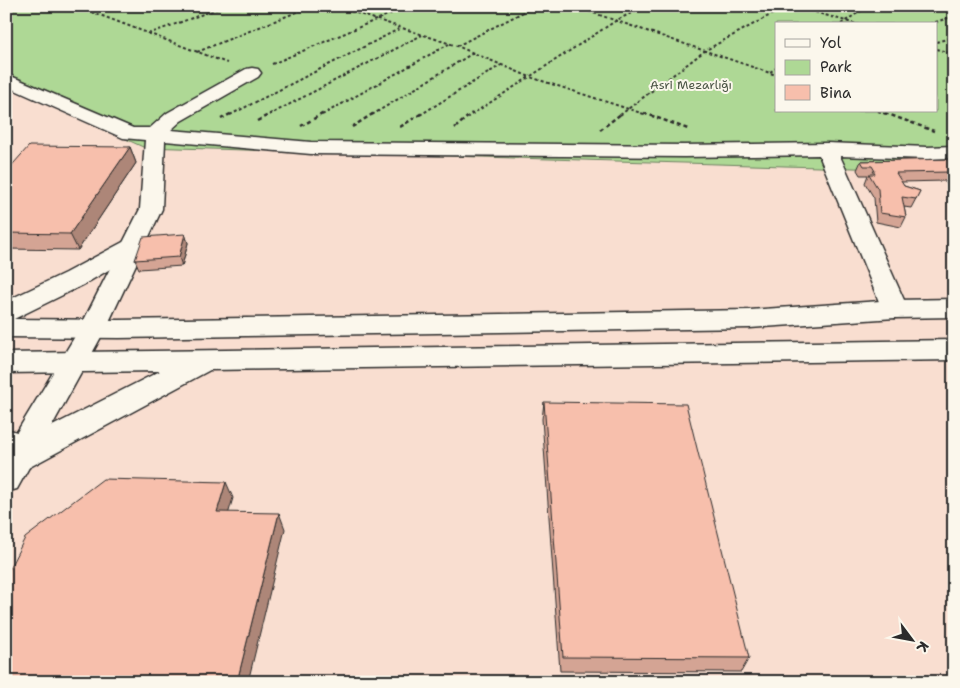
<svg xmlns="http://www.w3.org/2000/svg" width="960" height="688" viewBox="0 0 960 688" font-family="'Shantell Sans',sans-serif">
<rect width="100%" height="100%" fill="#faecdf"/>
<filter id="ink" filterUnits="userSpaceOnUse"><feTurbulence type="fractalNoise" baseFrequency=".02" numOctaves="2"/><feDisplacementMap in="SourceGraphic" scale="10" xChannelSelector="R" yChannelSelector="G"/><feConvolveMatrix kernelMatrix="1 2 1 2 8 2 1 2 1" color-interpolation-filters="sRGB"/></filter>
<g filter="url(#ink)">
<polygon fill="#f9ded0" points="6,84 954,171 954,682 6,682"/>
<path fill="#aed895" stroke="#6c8260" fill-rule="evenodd" d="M6 6H954V171L143 147 6 84ZM776 24H936V111H776Z"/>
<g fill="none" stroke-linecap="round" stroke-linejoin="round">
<defs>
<polygon id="minor" points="252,68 258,69 261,73 258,77 181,121 171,130 311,142 684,145 827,143 927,147 954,146 954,158 927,159 840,156 908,309 904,315 895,318 886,315 882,309 819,155 684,157 311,154 165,141 162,209 106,328 17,489 6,492 6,450 80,328 140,209 145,140 123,138 6,86 6,74 133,128 150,128 167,113 246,69"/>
<g id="major">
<polygon points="133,239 141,241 145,246 141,251 83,285 14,319 119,320 750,310 895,300 954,299 954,317 895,318 750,328 119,338 6,337 6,301 65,273 125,241"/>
<polygon points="954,340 954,360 210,370 28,468 17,472 6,468 6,429 17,432 23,441 160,371 6,373 6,353"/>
</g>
</defs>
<use href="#minor" stroke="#2b2b2b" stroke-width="3"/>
<use href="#major" stroke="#2b2b2b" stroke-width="3"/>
<g stroke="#2b2b2b" stroke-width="2" stroke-dasharray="3 2.5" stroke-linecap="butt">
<polyline points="76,6 227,63"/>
<polyline points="335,6 457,46 530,77 647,115"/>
<polyline points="573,6 776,75"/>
<polyline points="794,6 856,24"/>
<polyline points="841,24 868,6"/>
<polyline points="930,24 954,16"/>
<polyline points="148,34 225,6"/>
<polyline points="936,42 954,37"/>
<polyline points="457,46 535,6"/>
<polyline points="936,49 954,54"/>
<polyline points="197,52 312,6"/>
<polyline points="272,64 409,6"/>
<polyline points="770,72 776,68"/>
<polyline points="878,111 888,115"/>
<polyline points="230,115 401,28"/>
<polyline points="269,115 422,35"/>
<polyline points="322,115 449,44"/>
<polyline points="372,115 473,53"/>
<polyline points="420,115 501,65"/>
<polyline points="471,115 617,20 646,6"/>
<polyline points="620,115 706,50 787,6"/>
</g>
<g stroke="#2b2b2b" stroke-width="2.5" stroke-dasharray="4 3" stroke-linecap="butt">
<polyline points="644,113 688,129"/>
<polyline points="885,113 934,131"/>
<polyline points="221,119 232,113"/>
<polyline points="257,121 272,113"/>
<polyline points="301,126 324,113"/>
<polyline points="352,127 374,113"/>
<polyline points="400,127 422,113"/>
<polyline points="455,128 472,113"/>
<polyline points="600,130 622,113"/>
</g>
<use href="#minor" fill="#fbf7ec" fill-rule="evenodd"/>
<use href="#major" fill="#fbf7ec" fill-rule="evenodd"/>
</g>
<g fill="#d4a494" stroke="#2b2b2b">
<polygon points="130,147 136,163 78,250 6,249 6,172"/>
<polygon points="954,159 954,191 945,181 901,182 904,186 920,191 911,208 904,207 906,217 901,227 876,222 874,198 865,183 868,175 860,175 857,170 861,161"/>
<polygon points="185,234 188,243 182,266 139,269 135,260"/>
<polygon points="544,402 749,658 741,672 560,671 542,419"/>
</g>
<g fill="#ad8678" stroke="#2b2b2b">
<polygon points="130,147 136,163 78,250 70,234"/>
<polygon points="185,234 188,243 182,266 179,257"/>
<polygon points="226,482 233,498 224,528 217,512"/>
<polygon points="279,513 285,529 248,682 237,682"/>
</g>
<g fill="#f7bfac" stroke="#2b2b2b">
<polygon points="29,146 130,147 70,234 6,233 6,172"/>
<polygon points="954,159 954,176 950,172 896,173 904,186 920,191 916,199 902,197 906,217 880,213 878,189 869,174 875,174 873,171 875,171 872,166 864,166 861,161"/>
<polygon points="185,234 179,257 135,260 143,237"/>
<polygon points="544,402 686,404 749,658 563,657"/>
<polygon points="103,479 226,482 217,512 279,513 237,682 6,682 6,575 25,538"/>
</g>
</g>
<g text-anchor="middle" stroke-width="4" stroke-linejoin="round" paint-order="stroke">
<g font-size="12" fill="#4c5646" stroke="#fbf7ec">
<text x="691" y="89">Asri Mezarlığı</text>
</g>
</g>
<rect width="960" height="688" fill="none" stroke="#fbf7ec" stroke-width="25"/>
<rect x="12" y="12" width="935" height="663" fill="none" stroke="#2b2b2b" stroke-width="2" filter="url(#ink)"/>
<rect x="775" y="22" width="162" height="90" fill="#fbf7ec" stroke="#a8a59f"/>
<rect x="785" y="39" width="25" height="8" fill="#fbf7ec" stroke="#a8a59f"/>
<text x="820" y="48" font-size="15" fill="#2b2b2b">Yol</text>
<rect x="785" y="60" width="25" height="15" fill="#aed895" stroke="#a8a59f"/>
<text x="820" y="72" font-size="15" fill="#2b2b2b">Park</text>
<rect x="785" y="85" width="25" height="15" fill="#f7bfac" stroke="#a8a59f"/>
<text x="820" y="98" font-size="15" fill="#2b2b2b">Bina</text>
<g transform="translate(912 640) rotate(122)" stroke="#fbf7ec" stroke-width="4" paint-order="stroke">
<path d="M0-4L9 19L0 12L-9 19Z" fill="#2b2b2b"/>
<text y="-8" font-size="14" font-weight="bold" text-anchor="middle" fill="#2b2b2b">K</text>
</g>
</svg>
